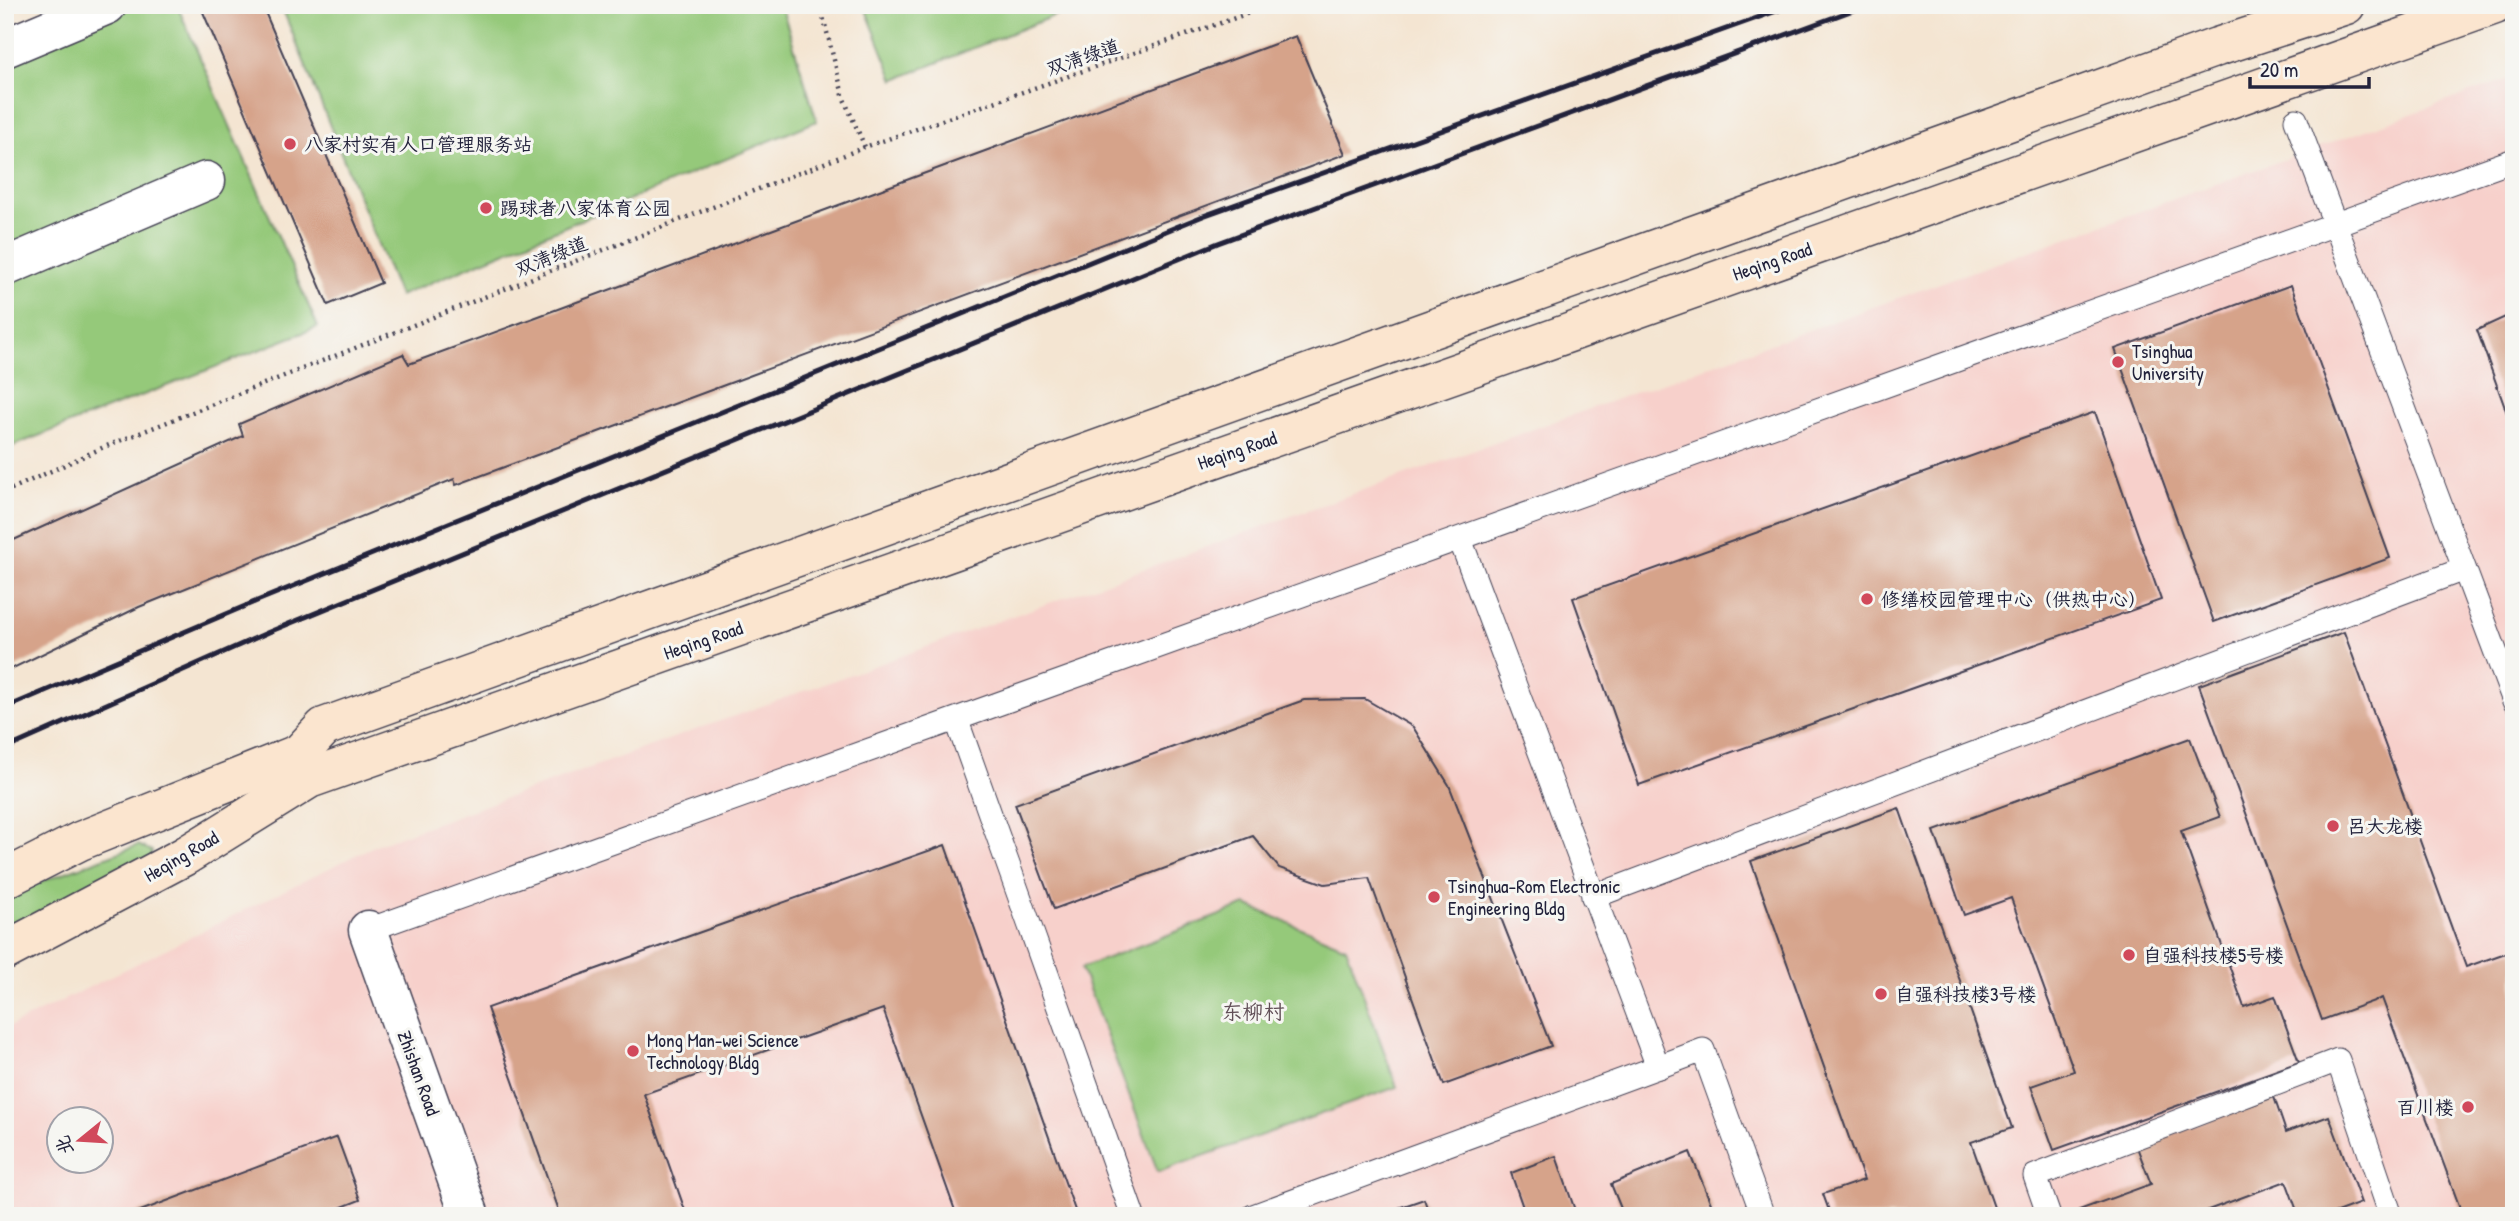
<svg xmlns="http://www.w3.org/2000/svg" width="2519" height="1221" viewBox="0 0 2519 1221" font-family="'Patrick Hand','LXGW WenKai TC',sans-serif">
<rect width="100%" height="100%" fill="#f6f6f2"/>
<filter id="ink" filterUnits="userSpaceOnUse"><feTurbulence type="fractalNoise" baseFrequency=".0143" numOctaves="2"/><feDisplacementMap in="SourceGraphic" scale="14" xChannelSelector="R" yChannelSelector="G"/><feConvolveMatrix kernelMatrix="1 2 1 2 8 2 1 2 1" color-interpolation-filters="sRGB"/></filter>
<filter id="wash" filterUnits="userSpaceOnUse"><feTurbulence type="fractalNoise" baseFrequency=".00686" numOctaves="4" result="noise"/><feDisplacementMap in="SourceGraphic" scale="28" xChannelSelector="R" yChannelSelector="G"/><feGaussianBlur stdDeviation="1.57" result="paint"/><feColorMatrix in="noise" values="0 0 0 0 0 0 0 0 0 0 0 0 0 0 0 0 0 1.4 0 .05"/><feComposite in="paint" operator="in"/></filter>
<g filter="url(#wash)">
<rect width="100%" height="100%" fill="#f4e5d2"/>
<path fill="#f7d0cb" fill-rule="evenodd" d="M2514 77V1216H5V1029L378 844ZM60 1120H102V1162H60Z"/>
<g fill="#95c97a" stroke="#5c765a" stroke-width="2">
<polygon points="137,5 177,5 318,327 5,449 5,59"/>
<polygon points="281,5 781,5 817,121 399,296"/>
<polygon points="864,5 1064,5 1066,11 894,80"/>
<polygon points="138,845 152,851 150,866 5,940 5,895"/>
<polygon points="1246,905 1346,947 1397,1087 1158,1172 1081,968"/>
</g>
<g id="blocks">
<g fill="#d6a38a">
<polygon points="200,5 262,5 381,283 328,305"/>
<polygon points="1296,36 1345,154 456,485 454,479 139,607 5,672 5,544 243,436 239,424 403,354 409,364"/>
<polygon points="2291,285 2390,558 2214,622 2115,349"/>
<polygon points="2514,313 2514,429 2513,430 2477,330"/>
<polygon points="2095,412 2161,600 1639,785 1573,598"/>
<polygon points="2344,632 2466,967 2514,950 2514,1216 2463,1216 2382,998 2322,1020 2199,685"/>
<polygon points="1365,699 1413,727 1449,785 1551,1046 1444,1085 1369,878 1325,884 1279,868 1253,836 1054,909 1015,804 1304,700"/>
<polygon points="2190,738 2220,817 2181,831 2244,1007 2275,996 2299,1062 2054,1150 2031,1086 2074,1071 2011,898 1964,915 1934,831"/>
<polygon points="1899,808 2012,1128 1971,1142 1997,1216 1831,1216 1823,1194 1864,1180 1751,861"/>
<polygon points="945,845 1077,1216 957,1216 883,1009 644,1094 687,1216 561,1216 487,1008"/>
<polygon points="2274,1097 2286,1132 2329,1116 2361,1203 2326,1216 2299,1216 2286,1181 2192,1216 2081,1216 2079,1210 2151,1184 2137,1147"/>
<polygon points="337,1137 360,1200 319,1216 127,1216"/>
<polygon points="1690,1152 1714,1211 1702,1216 1624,1216 1611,1184"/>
<polygon points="1556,1156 1577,1216 1526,1216 1511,1173"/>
<polygon points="1424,1199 1430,1216 1378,1216 1378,1215"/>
</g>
</g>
</g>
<g filter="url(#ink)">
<use href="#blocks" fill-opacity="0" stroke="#423f52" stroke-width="2"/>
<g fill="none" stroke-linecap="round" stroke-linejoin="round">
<defs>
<g id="lane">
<polyline points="2296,120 2514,701"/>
<polyline points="957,721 1133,1216"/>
<polyline points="1593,897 2464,569"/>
<polyline points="368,930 2514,160"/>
<polyline points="1658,1067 1703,1050 1763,1216"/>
<polyline points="1253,1216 1658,1067 1460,539"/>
<polyline points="2049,1216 2035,1176 2338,1060 2391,1216"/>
</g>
<g id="street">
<polyline points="5,48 107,5"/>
<polyline points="5,267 206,181"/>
<polyline points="368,930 470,1216"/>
</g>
<g id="secondary">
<polyline points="5,879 80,841 300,753 324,727 2217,47 2346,5"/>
<polyline points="5,951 185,856 309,779 2495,5"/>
</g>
</defs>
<use href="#lane" stroke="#423f52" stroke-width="25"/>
<use href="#street" stroke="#423f52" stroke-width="41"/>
<use href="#secondary" stroke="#423f52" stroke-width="41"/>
<g stroke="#423f52" stroke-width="4.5" stroke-dasharray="2 5" stroke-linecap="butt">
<polyline points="820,5 844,99 865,147"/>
<polyline points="5,492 104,447 865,147 1272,5"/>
</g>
<use href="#lane" stroke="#fff" stroke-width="23"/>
<use href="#street" stroke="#fff" stroke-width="38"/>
<use href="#secondary" stroke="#fbe5cf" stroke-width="38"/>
<g stroke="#22223b" stroke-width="5">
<polyline points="5,708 257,601 1203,216 1793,5"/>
<polyline points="5,749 269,632 1218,243 1867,5"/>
</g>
</g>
</g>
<g fill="#d1495b" stroke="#f6f6f2" stroke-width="2.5">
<circle cx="290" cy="144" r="7"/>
<circle cx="486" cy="208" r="7"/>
<circle cx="2118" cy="362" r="7"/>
<circle cx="1867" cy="599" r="7"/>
<circle cx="2333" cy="826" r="7"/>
<circle cx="1434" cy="897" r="7"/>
<circle cx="2129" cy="955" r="7"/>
<circle cx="1881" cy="994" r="7"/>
<circle cx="633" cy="1051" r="7"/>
<circle cx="2468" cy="1107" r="7"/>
</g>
<g text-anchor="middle" stroke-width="6" stroke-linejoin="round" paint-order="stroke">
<g font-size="19" fill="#22223b" stroke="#f6f6f2">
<text transform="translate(1083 57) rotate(-19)" y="7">双清绿道</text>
<text transform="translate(551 256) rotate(-22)" y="7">双清绿道</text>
<text transform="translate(1772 261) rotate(-19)" y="7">Heqing Road</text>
<text transform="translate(1237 450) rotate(-19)" y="7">Heqing Road</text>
<text transform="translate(703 640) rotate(-19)" y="7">Heqing Road</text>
<text transform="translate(181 856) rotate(-30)" y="7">Heqing Road</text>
<text transform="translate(419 1073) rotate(70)" y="7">Zhishan Road</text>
</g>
<g font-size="19" fill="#22223b" stroke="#f6f6f2" text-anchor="start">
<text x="304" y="151">八家村实有人口管理服务站</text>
<text x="500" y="215">踢球者八家体育公园</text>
<text x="2132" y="358">Tsinghua<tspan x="2132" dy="22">University</tspan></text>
<text x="1881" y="606">修缮校园管理中心（供热中心）</text>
<text x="2347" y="833">吕大龙楼</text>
<text x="1448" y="893">Tsinghua-Rom Electronic<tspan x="1448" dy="22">Engineering Bldg</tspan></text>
<text x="2143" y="962">自强科技楼5号楼</text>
<text x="1895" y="1001">自强科技楼3号楼</text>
<text x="647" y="1047">Mong Man-wei Science<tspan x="647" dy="22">Technology Bldg</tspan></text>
<text x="2454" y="1114" text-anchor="end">百川楼</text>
</g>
<g font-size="21" fill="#614f57" stroke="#f6f6f2">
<text x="1253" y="1019">东柳村</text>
</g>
</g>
<rect width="2519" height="1221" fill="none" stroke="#f6f6f2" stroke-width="28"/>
<g transform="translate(80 1140) rotate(252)"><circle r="33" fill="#f6f6f2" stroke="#a1a1a9" stroke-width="2"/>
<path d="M0-5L12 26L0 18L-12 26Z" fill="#d1495b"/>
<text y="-10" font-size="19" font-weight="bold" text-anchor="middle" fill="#22223b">北</text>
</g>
<path d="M2250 77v10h119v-10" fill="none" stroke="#22223b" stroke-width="3.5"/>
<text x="2260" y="77" font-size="21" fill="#22223b" stroke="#f6f6f2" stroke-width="5" paint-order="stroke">20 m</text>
</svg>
